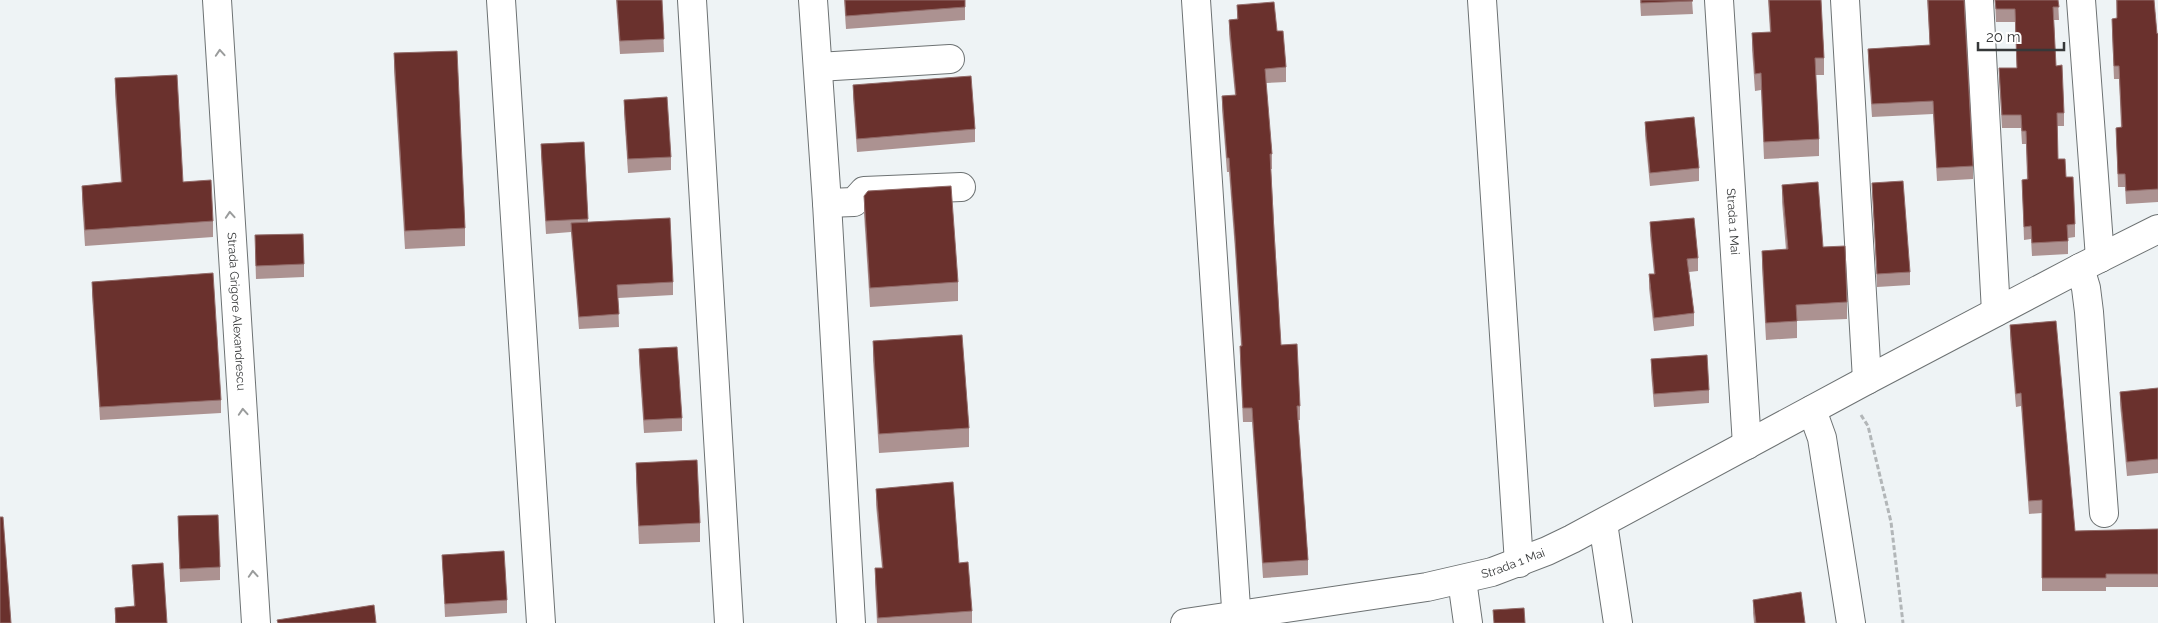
<svg xmlns="http://www.w3.org/2000/svg" width="2158" height="623" viewBox="0 0 2158 623" font-family="Raleway,sans-serif">
<rect width="100%" height="100%" fill="#eef3f5"/>
<g fill="none" stroke-linecap="round" stroke-linejoin="round">
<defs>
<g id="minor">
<path id="s1" d="M217 0 256 623"/>
<polyline points="501,0 541,623"/>
<polyline points="692,0 729,623"/>
<polyline points="813,0 827,203 851,623"/>
<polyline points="1196,0 1237,623"/>
<polyline points="1482,0 1519,563"/>
<path id="s2" d="M1719 0 1747 445"/>
<polyline points="1845,0 1867,380"/>
<polyline points="1979,0 1996,312"/>
<polyline points="2081,0 2100,258"/>
<polyline points="818,67 950,59"/>
<polyline points="827,203 854,202 864,191 961,187"/>
<polyline points="2080,268 2086,288 2089,312 2104,513"/>
<polyline points="1812,410 1822,438 1851,623"/>
<polyline points="1603,523 1618,623"/>
<polyline points="1462,580 1468,623"/>
</g>
<g id="tertiary">
<path id="s3" d="M1185 623 1427 587 1492 572 1547 551 1572 539 1867 380 2080 268 2158 229"/>
</g>
</defs>
<use href="#minor" stroke="#6d7273" stroke-width="30"/>
<use href="#tertiary" stroke="#6d7273" stroke-width="30"/>
<polyline stroke="#b2b6b8" stroke-width="3" stroke-dasharray="5 2.5" stroke-linecap="butt" points="1861,415 1868,426 1891,522 1903,623"/>
<use href="#minor" stroke="#fff" stroke-width="28"/>
<use href="#tertiary" stroke="#fff" stroke-width="28"/>
</g>
<g fill="#ac9291">
<polygon points="616,0 662,0 664,52 620,54"/>
<polygon points="844,0 965,0 965,20 846,29"/>
<polygon points="1640,0 1692,0 1693,14 1641,16"/>
<polygon points="1768,0 1821,0 1824,58 1824,75 1815,75 1819,139 1819,156 1764,159 1761,90 1755,91 1752,50 1752,33 1770,32"/>
<polygon points="1927,0 1964,0 1973,166 1973,179 1937,181 1933,114 1872,117 1868,62 1868,49 1930,45"/>
<polygon points="1995,0 2058,0 2059,20 2054,20 2056,66 2064,113 2064,126 2057,126 2058,159 2066,177 2075,224 2075,237 2068,238 2068,254 2032,256 2031,239 2024,240 2022,180 2027,179 2026,144 2022,144 2021,128 2002,128 1999,81 1999,68 2017,68 2015,22 1996,22"/>
<polygon points="2116,0 2154,0 2157,34 2158,33 2158,202 2126,204 2125,187 2118,187 2116,128 2121,127 2119,79 2114,79 2112,32 2112,19 2117,18"/>
<polygon points="1237,5 1277,31 1286,67 1286,82 1266,83 1272,154 1272,169 1271,169 1281,345 1300,406 1300,420 1298,420 1308,560 1308,575 1263,578 1252,422 1243,422 1240,361 1240,346 1241,346 1235,250 1229,172 1227,172 1222,110 1222,96 1235,95 1229,34 1229,20 1237,19"/>
<polygon points="394,53 465,228 465,246 405,249 394,71"/>
<polygon points="115,78 183,182 213,221 213,237 85,246 82,201 82,186 121,183 115,94"/>
<polygon points="853,85 975,129 975,142 857,152 853,98"/>
<polygon points="624,100 671,157 671,170 628,173 624,113"/>
<polygon points="1645,122 1699,168 1699,181 1650,186 1645,135"/>
<polygon points="584,142 588,223 673,282 673,295 618,298 619,327 579,329 571,232 546,234 541,157 541,144"/>
<polygon points="1872,183 1910,272 1910,285 1877,287"/>
<polygon points="1782,185 1823,247 1847,302 1847,319 1797,321 1797,338 1766,340 1762,268 1762,251 1786,250 1782,202"/>
<polygon points="864,196 958,282 958,301 870,307 864,214"/>
<polygon points="1650,222 1698,258 1698,271 1689,272 1694,313 1694,326 1654,331 1649,288 1649,274 1654,274 1650,235"/>
<polygon points="255,249 304,264 304,277 256,279"/>
<polygon points="92,282 221,400 221,413 100,420 92,295"/>
<polygon points="2010,325 2075,531 2158,529 2158,587 2106,587 2106,591 2042,591 2042,513 2029,514 2021,406 2016,407 2010,338"/>
<polygon points="873,341 969,428 969,447 879,453 873,360"/>
<polygon points="639,349 682,418 682,431 644,433 639,362"/>
<polygon points="1651,359 1709,390 1709,403 1654,407 1651,372"/>
<polygon points="2158,388 2158,473 2127,476 2120,405 2120,392"/>
<polygon points="636,463 700,523 700,542 639,544 636,482"/>
<polygon points="876,489 959,563 972,611 972,623 877,623 875,584 875,568 882,568 876,505"/>
<polygon points="178,516 220,567 220,580 180,582"/>
<polygon points="442,555 507,600 507,613 445,617"/>
<polygon points="132,565 167,623 115,623 115,608 134,606"/>
<polygon points="1753,600 1805,623 1754,623 1753,613"/>
</g>
<g fill="#6a312d" stroke="#926b69">
<polygon points="617,0 662,0 664,39 620,41"/>
<polygon points="845,0 965,0 965,7 846,16"/>
<polygon points="1641,0 1692,0 1693,1 1641,3"/>
<polygon points="1769,0 1821,0 1824,58 1815,58 1819,139 1764,142 1761,73 1755,74 1752,33 1771,32"/>
<polygon points="1928,0 1964,0 1973,166 1937,168 1933,101 1872,104 1868,49 1930,45"/>
<polygon points="1995,0 2058,0 2059,7 2053,7 2056,66 2062,65 2064,113 2057,113 2058,159 2065,159 2066,177 2073,177 2075,224 2067,225 2068,241 2032,243 2031,226 2024,227 2022,180 2028,179 2026,131 2022,131 2021,115 2002,115 1999,68 2017,68 2015,9 1996,9"/>
<polygon points="2117,0 2154,0 2157,34 2158,33 2158,189 2126,191 2125,174 2118,174 2116,128 2122,127 2119,66 2114,66 2112,19 2117,18"/>
<polygon points="1274,2 1277,31 1283,31 1286,67 1265,69 1272,154 1270,154 1274,233 1281,345 1297,344 1300,406 1297,406 1308,560 1263,563 1252,408 1243,408 1240,346 1242,346 1235,236 1229,158 1227,158 1222,96 1236,95 1229,20 1238,19 1237,5"/>
<polygon points="457,51 465,228 405,231 394,53"/>
<polygon points="177,75 183,182 211,180 213,221 85,230 82,186 122,182 115,78"/>
<polygon points="971,76 975,129 857,139 853,85"/>
<polygon points="667,97 671,157 628,159 624,100"/>
<polygon points="1694,117 1699,168 1650,173 1645,122"/>
<polygon points="584,142 588,219 546,221 541,144"/>
<polygon points="1903,181 1910,272 1877,274 1872,183"/>
<polygon points="1818,182 1823,247 1845,246 1847,302 1796,305 1797,321 1766,323 1762,251 1788,249 1782,185"/>
<polygon points="951,186 958,282 870,288 864,196 868,191"/>
<polygon points="670,218 673,282 617,285 619,314 579,317 571,223"/>
<polygon points="1694,218 1698,258 1687,259 1694,313 1654,318 1649,274 1655,274 1650,222"/>
<polygon points="303,234 304,264 256,266 255,235"/>
<polygon points="213,273 221,400 100,407 92,282"/>
<polygon points="2056,321 2075,531 2158,529 2158,574 2106,574 2106,578 2042,578 2042,500 2029,501 2021,393 2016,394 2010,325"/>
<polygon points="962,335 969,428 879,434 873,341"/>
<polygon points="677,347 682,418 644,420 639,349"/>
<polygon points="1707,355 1709,390 1654,394 1651,359"/>
<polygon points="2158,388 2158,459 2127,462 2120,392"/>
<polygon points="697,460 700,523 639,526 636,463"/>
<polygon points="953,482 959,563 968,562 972,611 878,618 875,568 883,568 876,489"/>
<polygon points="218,515 220,567 180,569 178,516"/>
<polygon points="0,517 3,517 11,623 0,623"/>
<polygon points="504,551 507,600 445,604 442,555"/>
<polygon points="163,563 167,623 116,623 115,608 135,606 132,565"/>
<polygon points="1801,592 1805,623 1756,623 1753,600"/>
<polygon points="374,605 376,623 278,623 277,620"/>
<polygon points="1524,608 1525,623 1494,623 1493,610"/>
</g>
<defs><path id="oneway-chevron" d="M-2-3.5L2.5 0L-2 3.5" fill="none" stroke-width="1.6" stroke-linecap="round" stroke-linejoin="round" transform="scale(1.25)"/></defs>
<g stroke="#9a9c9c">
<use href="#oneway-chevron" transform="translate(220 53) rotate(-94)"/>
<use href="#oneway-chevron" transform="translate(230 215) rotate(-94)"/>
<use href="#oneway-chevron" transform="translate(243 412) rotate(-94)"/>
<use href="#oneway-chevron" transform="translate(253 574) rotate(-94)"/>
</g>
<g text-anchor="middle" stroke-width="5" stroke-linejoin="round" paint-order="stroke">
<g font-size="12" fill="#363839" stroke="#fff">
<text dy="4" stroke="none"><textPath href="#s2" startOffset="222">Strada 1 Mai</textPath></text>
<text dy="4" stroke="none"><textPath href="#s1" startOffset="312">Strada Grigore Alexandrescu</textPath></text>
<text dy="4" stroke="none"><textPath href="#s3" startOffset="334">Strada 1 Mai</textPath></text>
</g>
</g>
<path d="M1978 42v8h86v-8" fill="none" stroke="#363839" stroke-width="2.5"/>
<text x="1986" y="42" font-size="15" fill="#363839" stroke="#ffffff" stroke-width="4" paint-order="stroke">20 m</text>
</svg>
